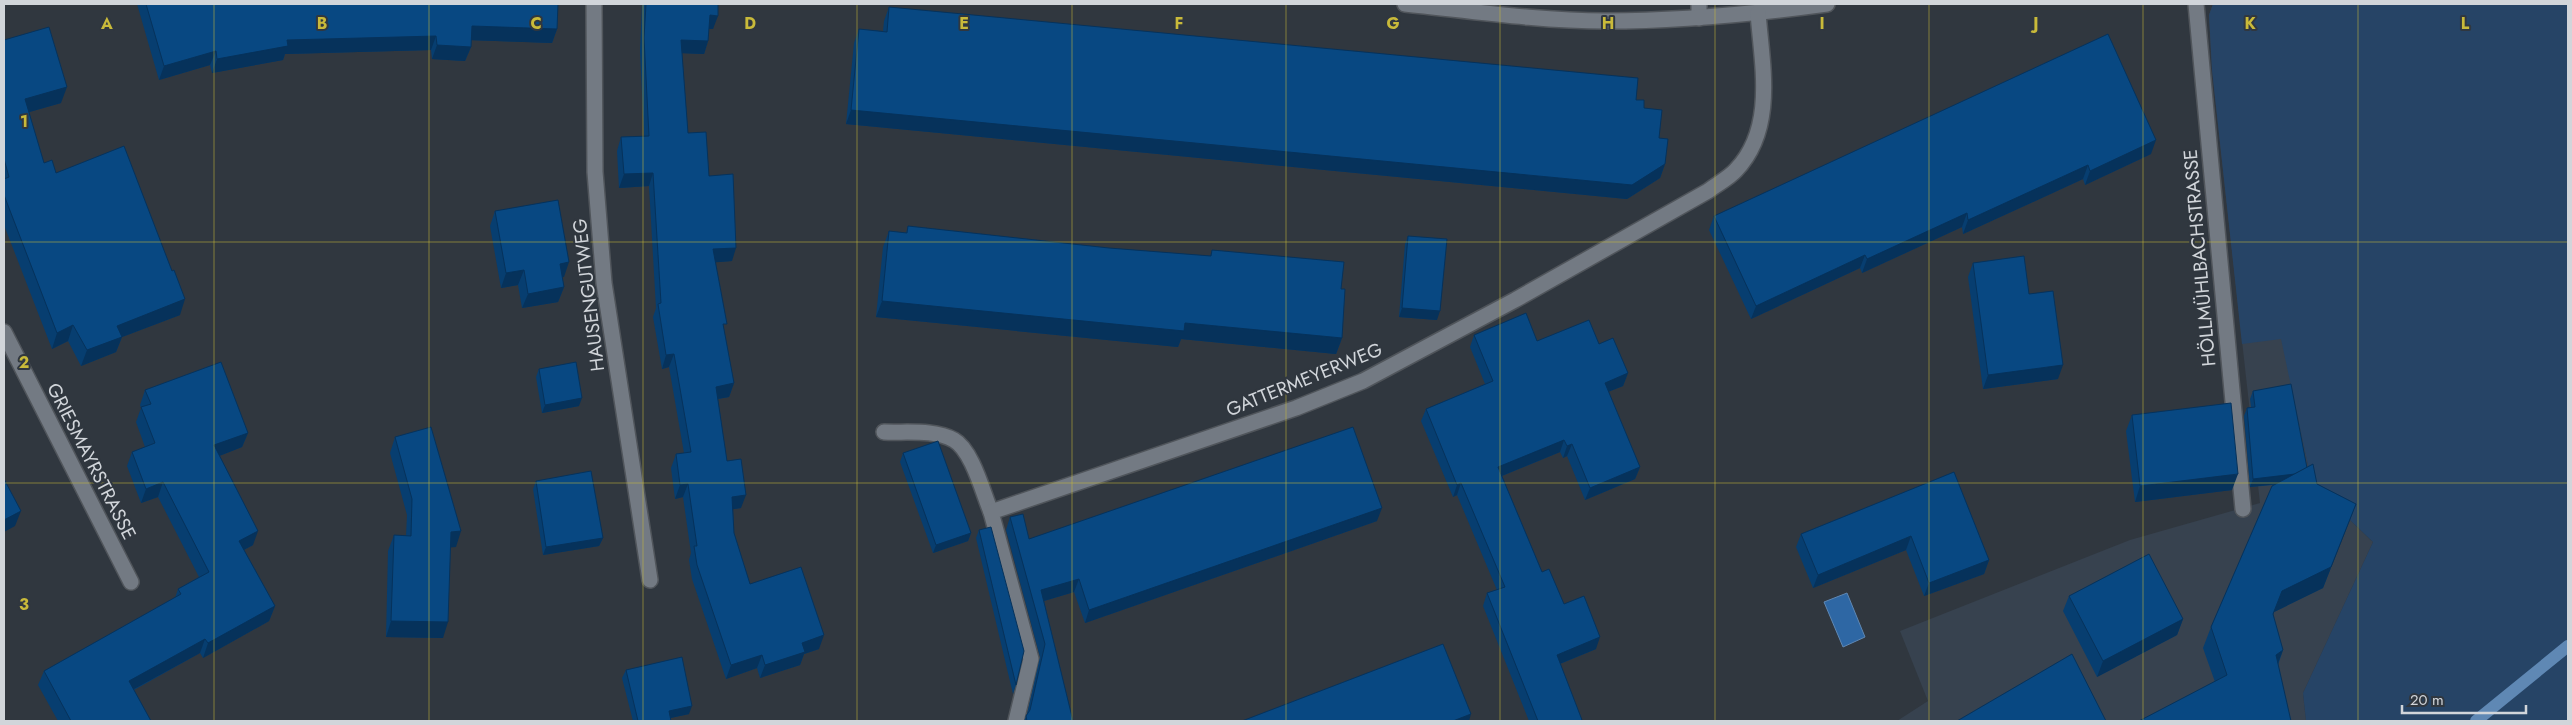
<svg xmlns="http://www.w3.org/2000/svg" width="2572" height="725" viewBox="0 0 2572 725" font-family="Jost,sans-serif">
<rect width="100%" height="100%" fill="#30373f"/>
<polygon fill="#37424f" points="2213,4 2312,484 2373,542 2303,693 2306,721 1897,721 1928,701 1900,631 2130,540 2260,503 2212,70 2209,15"/>
<polygon fill="#264466" points="2213,4 2568,4 2568,721 2306,721 2303,693 2373,542 2312,484 2281,339 2242,344 2212,70 2209,15"/>
<polygon fill="#2e67a4" stroke="#5f88b4" points="1847,593 1865,637 1843,647 1824,602"/>
<g fill="none" stroke-linecap="round" stroke-linejoin="round">
<polyline stroke="#5f88b4" stroke-width="12" points="2476,721 2568,646"/>
<defs>
<g id="lane">
<polyline points="1699,4 1699,18"/>
<path d="M884 432C905 433 935 429 954 440 972 450 983 493 991 512"/>
</g>
<g id="street">
<polyline points="594,4 595,172 604,283 650,580"/>
<path d="M1405 4C1472 11 1539 21 1606 21 1681 21 1753 14 1827 4"/>
<polyline points="2196,4 2243,509"/>
<polyline points="4,332 131,582"/>
<path d="M1016 721 1031 659 991 512 1296 408 1363 381 1515 300 1708 191C1717 184 1729 178 1736 170 1776 128 1762 65 1758 13"/>
</g>
</defs>
<use href="#lane" stroke="#50555b" stroke-width="18"/>
<use href="#street" stroke="#50555b" stroke-width="18"/>
<use href="#lane" stroke="#737a83" stroke-width="15"/>
<use href="#street" stroke="#737a83" stroke-width="15"/>
</g>
<g fill="#073e70">
<polygon points="137,4 558,4 557,29 552,43 471,40 471,47 465,61 432,59 431,50 285,54 283,60 212,73 210,65 159,80"/>
<polygon points="642,4 718,4 713,29 709,29 708,41 704,54 682,53 688,133 709,176 732,261 715,262 724,330 734,383 729,397 718,399 727,461 741,508 733,509 734,533 750,584 819,649 804,654 800,665 760,678 757,668 726,679 692,579 689,560 691,553 683,497 675,499 671,468 676,454 684,453 669,367 662,369 653,317 656,308 649,186 619,188 617,151 621,137 644,136 640,51"/>
<polygon points="889,7 1636,100 1644,108 1659,138 1665,164 1660,178 1627,199 846,124 854,43 859,29 883,31 884,21"/>
<polygon points="4,40 61,103 29,112 44,163 56,173 180,315 122,337 116,352 81,366 68,341 52,349 4,225"/>
<polygon points="2151,154 2085,185 2083,179 1963,234 1962,227 1862,273 1860,268 1751,319 1709,230 1714,216"/>
<polygon points="495,211 564,277 562,277 564,287 558,302 522,308 518,285 501,288 490,226"/>
<polygon points="908,226 1109,248 1210,256 1212,250 1341,289 1342,338 1336,354 1181,339 1178,347 876,317 883,247 889,231 906,233"/>
<polygon points="1408,236 1437,320 1399,317 1405,244"/>
<polygon points="1973,263 2029,294 2058,379 1983,389 1968,277"/>
<polygon points="1474,335 1537,341 1599,344 1628,373 1623,386 1608,392 1640,467 1635,479 1585,500 1567,456 1563,458 1560,452 1502,476 1542,572 1564,604 1596,649 1560,664 1582,721 1529,721 1483,606 1487,593 1497,590 1457,495 1453,497 1421,421 1426,409 1485,384 1470,347"/>
<polygon points="539,369 579,406 542,413 536,377"/>
<polygon points="145,390 248,433 242,447 219,456 253,545 244,550 275,606 269,621 203,658 200,653 134,690 151,721 58,721 38,685 44,671 175,598 178,589 199,577 158,497 141,503 127,466 132,452 145,447 136,422 141,408 140,405"/>
<polygon points="2253,391 2307,468 2317,484 2356,504 2323,588 2274,612 2273,615 2283,650 2278,665 2215,682 2203,648 2211,627 2274,485 2250,487 2244,416 2247,408 2251,407 2250,399"/>
<polygon points="2132,415 2232,490 2135,502 2126,431"/>
<polygon points="395,437 456,547 450,547 443,638 386,637 388,551 394,535 406,536 407,515 390,453"/>
<polygon points="903,453 971,533 968,541 933,553 900,462"/>
<polygon points="1954,472 1989,560 1984,574 1924,596 1906,550 1813,588 1796,547 1801,534"/>
<polygon points="536,481 603,538 599,546 543,555 533,489"/>
<polygon points="1010,517 1029,539 1377,521 1085,623 1074,592 1044,601 1073,721 1024,721 1027,714 1040,657 1006,530"/>
<polygon points="979,530 1016,685 1013,694 976,538"/>
<polygon points="2069,596 2183,619 2177,635 2097,677 2063,611"/>
<polygon points="626,670 689,714 670,718 671,721 633,721 622,678"/>
</g>
<g fill="#06325b">
<polygon points="710,15 718,16 713,29 705,29"/>
<polygon points="472,26 557,29 552,43 466,40"/>
<polygon points="436,36 431,50 285,54 283,60 212,73 217,59 287,40"/>
<polygon points="681,40 708,41 704,54 677,53"/>
<polygon points="437,45 471,47 465,61 432,59"/>
<polygon points="216,51 210,65 159,80 164,66"/>
<polygon points="67,87 61,103 19,115 25,99"/>
<polygon points="851,110 1665,164 1660,178 1627,199 846,124"/>
<polygon points="2156,140 2151,154 2085,185 2090,171"/>
<polygon points="2088,165 2083,179 1963,234 1968,220"/>
<polygon points="653,173 649,186 619,188 624,174"/>
<polygon points="1967,213 1962,227 1862,273 1867,259"/>
<polygon points="736,248 732,261 708,263 713,249"/>
<polygon points="1865,255 1860,268 1751,319 1756,306"/>
<polygon points="569,262 564,277 554,278 560,264"/>
<polygon points="524,270 518,285 501,288 506,273"/>
<polygon points="564,287 558,302 522,308 528,294"/>
<polygon points="185,299 180,315 122,337 116,352 81,366 87,350 117,326"/>
<polygon points="882,301 1185,323 1342,338 1336,354 1181,339 1178,347 876,317"/>
<polygon points="1402,308 1440,311 1437,320 1399,317"/>
<polygon points="73,325 68,341 52,349 57,333"/>
<polygon points="674,354 669,367 662,369 666,355"/>
<polygon points="2063,365 2058,379 1983,389 1988,375"/>
<polygon points="1628,373 1623,386 1600,395 1605,383"/>
<polygon points="734,383 729,397 711,400 716,387"/>
<polygon points="582,398 579,406 542,413 545,405"/>
<polygon points="248,433 242,447 209,460 214,445"/>
<polygon points="1564,440 1560,452 1494,479 1498,467"/>
<polygon points="1572,444 1567,456 1563,458 1567,446"/>
<polygon points="1640,467 1635,479 1585,500 1590,488"/>
<polygon points="2308,472 2305,481 2250,487 2253,479"/>
<polygon points="2238,474 2232,490 2135,502 2140,486"/>
<polygon points="163,482 158,497 141,503 146,489"/>
<polygon points="1461,483 1457,495 1453,497 1457,485"/>
<polygon points="688,484 683,497 675,499 680,485"/>
<polygon points="746,495 741,508 728,510 732,497"/>
<polygon points="2356,504 2323,588 2274,612 2265,635 2282,591"/>
<polygon points="1382,508 1377,521 1085,623 1089,610"/>
<polygon points="21,511 15,526 4,532 4,520"/>
<polygon points="258,531 253,545 234,555 239,541"/>
<polygon points="461,531 456,547 445,548 451,532"/>
<polygon points="971,533 968,541 933,553 936,545"/>
<polygon points="1911,536 1906,550 1813,588 1818,575"/>
<polygon points="603,538 599,546 543,555 546,547"/>
<polygon points="1989,560 1984,574 1924,596 1929,583"/>
<polygon points="1079,579 1074,592 1037,603 1041,590"/>
<polygon points="275,606 269,621 203,658 208,643"/>
<polygon points="2183,619 2177,635 2097,677 2103,661"/>
<polygon points="391,621 448,622 443,638 386,637"/>
<polygon points="824,635 819,649 804,654 800,665 760,678 765,665 802,643"/>
<polygon points="1600,637 1596,649 1552,667 1557,655"/>
<polygon points="205,639 200,653 123,695 129,681"/>
<polygon points="2283,650 2275,671 2276,655"/>
<polygon points="762,655 757,668 726,679 731,665"/>
<polygon points="692,706 689,714 666,719 669,711"/>
<polygon points="1471,714 1469,721 1453,721"/>
</g>
<g fill="#084882" stroke="#06325b">
<polygon points="146,4 558,4 557,29 472,26 471,47 437,45 436,36 287,40 288,46 217,59 216,51 164,66"/>
<polygon points="646,4 718,4 718,16 710,15 708,41 681,40 688,133 706,132 709,176 733,174 736,248 713,249 727,324 723,324 734,383 716,387 727,461 741,459 746,495 732,497 734,533 750,584 801,567 824,635 802,643 805,652 765,665 762,655 731,665 697,565 694,546 697,546 688,484 680,485 676,454 691,452 674,354 666,355 658,304 661,303 653,173 624,174 621,137 649,136 644,38"/>
<polygon points="889,7 1638,78 1636,100 1644,100 1644,108 1662,110 1659,138 1668,139 1665,164 1632,185 851,110 859,29 887,32"/>
<polygon points="49,27 67,87 25,99 44,163 52,160 56,173 124,146 172,271 174,270 185,299 117,326 122,337 87,350 73,325 57,333 4,195 4,179 9,177 4,159 4,40"/>
<polygon points="2108,34 2156,140 2090,171 2088,165 1968,220 1967,213 1867,259 1865,255 1756,306 1714,216"/>
<polygon points="558,200 569,262 560,264 564,287 528,294 524,270 506,273 495,211"/>
<polygon points="908,226 1109,248 1211,256 1212,250 1344,262 1341,289 1345,289 1342,338 1185,323 1184,331 882,301 889,231 907,233"/>
<polygon points="1408,236 1447,239 1440,311 1402,308"/>
<polygon points="2024,256 2029,294 2053,291 2063,365 1988,375 1973,263"/>
<polygon points="1526,313 1537,341 1589,320 1599,344 1613,338 1628,373 1605,383 1640,467 1590,488 1572,444 1567,446 1564,440 1498,467 1542,572 1549,569 1564,604 1584,596 1600,637 1557,655 1582,720 1579,721 1538,721 1487,593 1505,587 1461,483 1457,485 1426,409 1493,381 1474,335"/>
<polygon points="221,362 248,433 214,445 258,531 239,541 275,606 208,643 205,639 129,681 151,721 71,721 44,671 181,594 178,589 209,572 163,482 146,489 132,452 155,443 141,407 151,404 145,390"/>
<polygon points="576,362 582,398 545,405 539,369"/>
<polygon points="2291,384 2307,468 2295,474 2253,479 2247,408 2255,407 2253,391"/>
<polygon points="2231,403 2238,474 2140,486 2132,415"/>
<polygon points="431,427 461,531 451,532 448,622 391,621 394,535 411,536 412,499 395,437"/>
<polygon points="1353,427 1382,508 1089,610 1079,579 1041,590 1073,721 1027,721 1026,716 1030,710 1045,644 1010,517 1023,514 1029,539"/>
<polygon points="938,441 971,533 936,545 903,453"/>
<polygon points="2313,464 2317,484 2356,504 2331,567 2282,591 2273,614 2283,650 2276,655 2291,721 2139,721 2227,675 2211,627 2272,486"/>
<polygon points="591,471 603,538 546,547 536,481"/>
<polygon points="1954,472 1989,560 1929,583 1911,536 1818,575 1801,534"/>
<polygon points="4,479 21,511 4,520"/>
<polygon points="991,527 1024,651 1016,685 979,530"/>
<polygon points="2149,554 2183,619 2103,661 2069,596"/>
<polygon points="1443,644 1471,714 1453,721 1242,721"/>
<polygon points="2072,654 2106,721 1957,721"/>
<polygon points="682,657 692,706 669,711 671,721 638,721 626,670"/>
</g>
<path fill="none" stroke="#c9ba3a" stroke-width="1" stroke-opacity="0.55" d="M214 4V721M429 4V721M643 4V721M857 4V721M1072 4V721M1286 4V721M1500 4V721M1715 4V721M1929 4V721M2143 4V721M2358 4V721M4 242H2568M4 483H2568"/>
<g text-anchor="middle" stroke-width="4" stroke-linejoin="round" paint-order="stroke">
<g font-size="19" fill="#d1d5da" stroke="#30373f">
<text transform="translate(2199 258) rotate(-95)" y="7">HÖLLMÜHLBACHSTRASSE</text>
<text transform="translate(588 295) rotate(-97)" y="7">HAUSENGUTWEG</text>
<text transform="translate(1304 379) rotate(-22)" y="7">GATTERMEYERWEG</text>
<text transform="translate(92 461) rotate(63)" y="7">GRIESMAYRSTRASSE</text>
</g>
</g>
<g font-size="16" text-anchor="middle" font-weight="bold" fill="#c9ba3a" stroke="#30373f" stroke-width="4" stroke-linejoin="round" paint-order="stroke">
<text x="107" y="29">A</text>
<text x="322" y="29">B</text>
<text x="536" y="29">C</text>
<text x="750" y="29">D</text>
<text x="964" y="29">E</text>
<text x="1179" y="29">F</text>
<text x="1393" y="29">G</text>
<text x="1608" y="29">H</text>
<text x="1822" y="29">I</text>
<text x="2036" y="29">J</text>
<text x="2250" y="29">K</text>
<text x="2465" y="29">L</text>
<text x="24" y="127">1</text>
<text x="24" y="368">2</text>
<text x="24" y="610">3</text>
</g>
<rect width="2572" height="725" fill="none" stroke="#d1d5da" stroke-width="10"/>
<path d="M2402 705v8h124v-8" fill="none" stroke="#d1d5da" stroke-width="2.5"/>
<text x="2410" y="705" font-size="15" fill="#d1d5da" stroke="#30373f" stroke-width="4" paint-order="stroke">20 m</text>
</svg>
